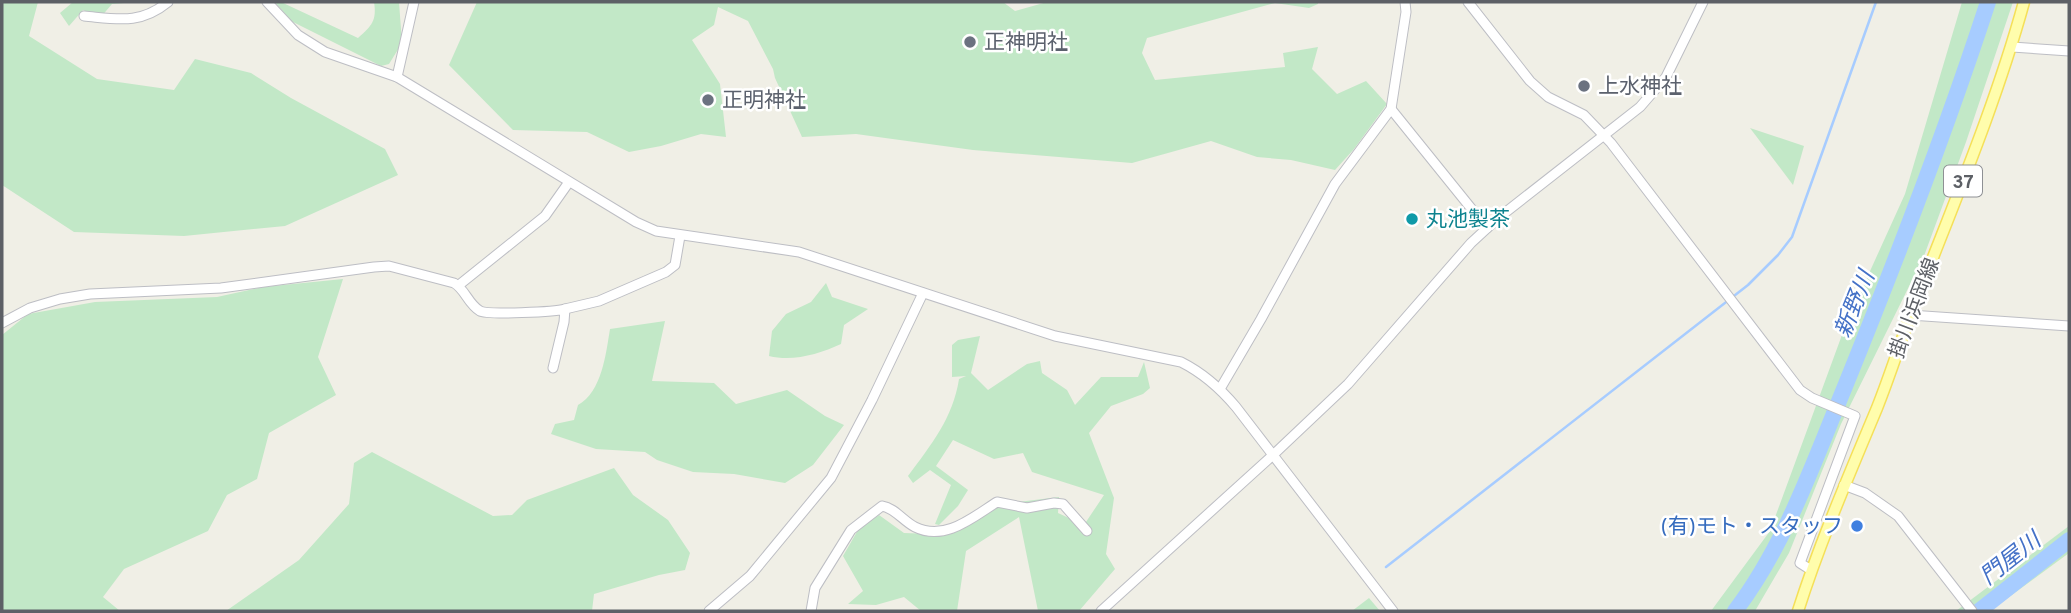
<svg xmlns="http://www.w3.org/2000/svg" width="2071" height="613" viewBox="0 0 2071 613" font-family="Overpass,'Noto Sans JP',sans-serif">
<rect width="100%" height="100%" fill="#f0efe6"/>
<g fill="#c2e8c7">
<polygon points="2,2 38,2 29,36 97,79 174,90 195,59 251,73 291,98 385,149 398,175 285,226 184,236 74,232 2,185"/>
<polygon points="73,2 136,2 112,4 100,18 83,10 69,26 60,13"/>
<path d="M275 2H281L358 38C372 26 377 20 374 2H399L402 43 389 64 381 66 291 21Z"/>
<polygon points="477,2 1003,2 1015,11 1047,2 1318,2 1318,4 1309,8 1275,3 1147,38 1142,53 1155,80 1285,67 1283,53 1318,47 1312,69 1337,94 1366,81 1387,104 1354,149 1335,170 1291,160 1257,157 1211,141 1132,163 973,150 856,134 802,137 775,78 773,69 748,21 718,7 714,25 692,40 720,84 726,137 701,134 661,146 629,152 587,132 513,130 449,65"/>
<polygon points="1962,2 2013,2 1966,142 1924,256 1841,424 1789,553 1755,611 1711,611 1770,531 1846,324 1905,194"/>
<polygon points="1750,128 1804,146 1793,185"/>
<polygon points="343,279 318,357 336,395 269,433 257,479 227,495 208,531 124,569 103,597 120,611 2,611 2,335 28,314 95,302 217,297 263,287"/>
<path d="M826 283 832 297 868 309 844 325 841 344C819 354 793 362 769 356L772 331 786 314 811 302Z"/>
<path d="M665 321 652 381 714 383 736 404 787 390 825 416 844 425 813 465 785 483 734 474 693 472 657 460 645 452 596 449 551 434 555 424 574 420 578 405C602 392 606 353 610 329Z"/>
<path d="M980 336 971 373 988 390 1027 364 1040 361 1042 373 1067 390 1075 405 1101 377H1138L1144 362 1150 388 1143 394 1111 406 1089 433 1114 498 1106 554 1115 569 1079 611H1038L1019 517 966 551 957 611H921L904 597 876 605 848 604 863 591 843 556 858 530 879 515 904 533 934 534 952 530 986 506 1059 497 1058 513 1084 525 1104 495 1032 472 1023 453 994 459 953 440 936 466 968 490 958 506 939 525 935 524 951 485 930 470 913 483 908 476C931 445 953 418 959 379L966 376 952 377V345L958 340Z"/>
<polygon points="372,452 493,516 512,515 527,500 614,468 633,495 668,520 690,553 685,570 659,575 594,594 592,611 226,611 299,560 349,504 354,463"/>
<polygon points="2069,526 2069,553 1990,611 1956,611"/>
<polygon points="1369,598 1380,611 1352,611"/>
</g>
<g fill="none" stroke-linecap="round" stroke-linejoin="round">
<polyline stroke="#a7ccff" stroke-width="2.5" points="1386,567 1748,285 1778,255 1792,237 1876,2"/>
<g stroke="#a7ccff" stroke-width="16">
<path d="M1735 611C1786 544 1814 461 1846 384 1897 258 1946 131 1988 2"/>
<polyline points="1979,611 2069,540"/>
</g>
<defs>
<g id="minor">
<path d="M267 2 298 35 325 52 397 77 636 222 656 231 799 252 1055 336 1181 362C1203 373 1220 388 1236 407L1393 611"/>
<polyline points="1468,2 1530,81 1548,97 1584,115 1611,143 1800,390 1812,398 1855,416 1800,563 1811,570"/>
<path d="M84 16C117 19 140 25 168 2"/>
<polyline points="2012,47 2069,51"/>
<polyline points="397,77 414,2"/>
<polyline points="1391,109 1487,228"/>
<polyline points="459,285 545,216 569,182"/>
<polyline points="565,309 599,301 666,272 675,265 680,236"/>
<polyline points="1910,315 2069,326"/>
<path d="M2 323 30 308 60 299 90 294 221 288 374 267 389 266 454 283C465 289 468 304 480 311 487 315 556 312 565 309L564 322 553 368"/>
<polyline points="1220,389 1261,319 1335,184 1391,109 1406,12 1405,2"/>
<polyline points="1844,485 1865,493 1898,516 1972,611"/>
<polyline points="709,611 750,576 831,478 872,400 923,293"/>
<path d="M811 611 815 588 851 530 882 506C895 508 903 521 915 527 945 542 973 517 997 502L1027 508 1054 503 1063 504 1087 531"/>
<polyline points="1101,611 1273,455 1348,384 1471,243 1497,219 1640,107 1666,77 1703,2"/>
</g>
<path id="major" d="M1798 611C1820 542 1849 475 1877 408 1893 368 1905 327 1921 288 1958 193 1997 100 2024 2"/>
</defs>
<use href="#minor" stroke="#bdbec4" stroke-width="11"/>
<use href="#major" stroke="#f5e059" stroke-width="13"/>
<use href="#minor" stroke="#fff" stroke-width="9"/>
<use href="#major" stroke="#fffdac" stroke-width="10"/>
</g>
<g fill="#6b7280" stroke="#fff" stroke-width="2.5">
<circle cx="970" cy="42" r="7"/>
<circle cx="1584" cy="86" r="7"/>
<circle cx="708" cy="100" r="7"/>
</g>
<circle fill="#0f9aa8" stroke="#fff" stroke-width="2.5" cx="1412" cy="219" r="7"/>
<circle fill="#3f7fe0" stroke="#fff" stroke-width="2.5" cx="1857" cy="526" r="7"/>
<g text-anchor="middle" stroke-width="5" stroke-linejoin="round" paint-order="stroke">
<rect fill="#fff" stroke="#8e9094" stroke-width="2" x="1944" y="165.5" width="38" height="31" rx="5"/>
<g font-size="19" font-weight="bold" fill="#5d6066">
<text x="1963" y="188">37</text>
</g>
<g font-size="21" fill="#5b616d" stroke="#fff" text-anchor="start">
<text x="984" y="49">正神明社</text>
<text x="1598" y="93">上水神社</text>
<text x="722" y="107">正明神社</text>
</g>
<g font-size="21" fill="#0d838f" stroke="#fff" text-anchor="start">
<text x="1426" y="226">丸池製茶</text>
</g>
<g font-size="21" fill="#5d6066" stroke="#fff">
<text transform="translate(1914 308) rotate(-69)" y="7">掛川浜岡線</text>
</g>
<g font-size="21" fill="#366cbe" stroke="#fff" text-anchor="end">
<text x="1843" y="533">(有)モト・スタッフ</text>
</g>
<g font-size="23" font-style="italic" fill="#4471c7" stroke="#fff">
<text transform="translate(1854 304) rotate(-68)" y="8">新野川</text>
<text transform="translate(2010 558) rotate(-38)" y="8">門屋川</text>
</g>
</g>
<rect width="2071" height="613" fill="none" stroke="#5d6066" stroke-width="7"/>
</svg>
